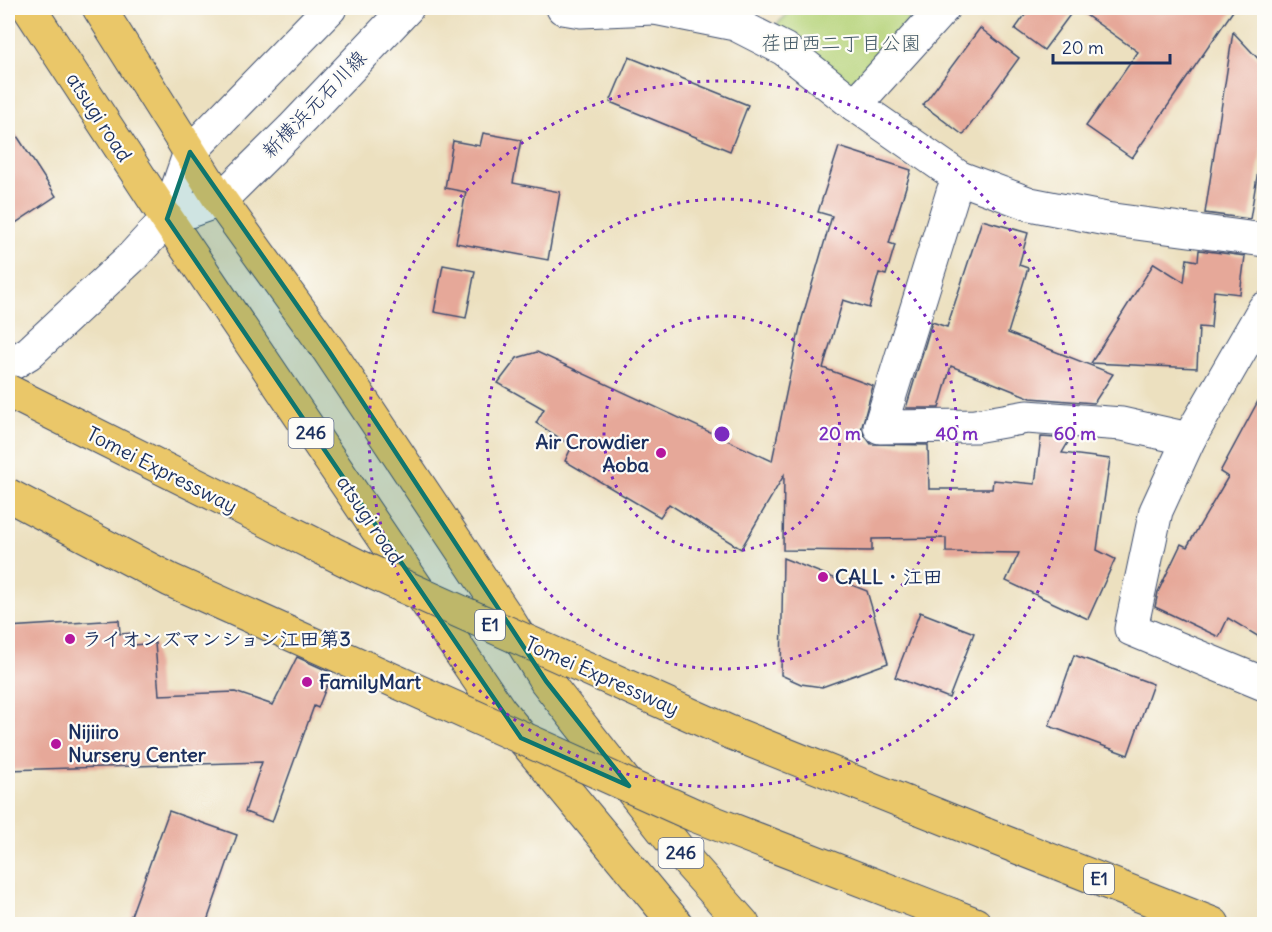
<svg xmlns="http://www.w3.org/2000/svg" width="1272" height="932" viewBox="0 0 1272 932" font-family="Delius,'Klee One',sans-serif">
<rect width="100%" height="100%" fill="#fdfcf7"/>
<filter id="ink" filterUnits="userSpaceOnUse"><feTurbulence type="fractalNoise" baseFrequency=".0167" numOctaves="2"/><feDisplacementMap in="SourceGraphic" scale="12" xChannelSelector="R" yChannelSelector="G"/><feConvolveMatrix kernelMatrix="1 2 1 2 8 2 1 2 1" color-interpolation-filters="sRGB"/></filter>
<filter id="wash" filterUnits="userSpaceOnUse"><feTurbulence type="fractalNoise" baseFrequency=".008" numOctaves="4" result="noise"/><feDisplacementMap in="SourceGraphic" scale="24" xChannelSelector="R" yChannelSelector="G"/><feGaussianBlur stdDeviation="1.35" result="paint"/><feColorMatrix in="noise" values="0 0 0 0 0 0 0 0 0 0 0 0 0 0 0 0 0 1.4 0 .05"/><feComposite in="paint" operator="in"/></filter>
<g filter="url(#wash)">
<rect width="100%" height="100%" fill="#ece0bf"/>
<polygon fill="#b6d379" stroke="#68816c" stroke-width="1.5" points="794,8 896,8 910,19 845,91 768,33"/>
<g id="blocks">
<g fill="#e6a899">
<polygon points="1030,8 1075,8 1044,50 1015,29"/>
<polygon points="1076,8 1235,8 1132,158 1086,126 1138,52"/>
<polygon points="980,28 1019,58 963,135 923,105"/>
<polygon points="1233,32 1264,65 1264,134 1250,219 1205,213"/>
<polygon points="629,57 748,105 730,151 610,102"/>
<polygon points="8,122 56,196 8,228"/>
<polygon points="483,133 521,140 513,183 560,192 548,260 456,243 466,192 445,188 453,141 480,146"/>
<polygon points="839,147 911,170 889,243 895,245 886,275 879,273 869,308 843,300 823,368 873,386 861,430 871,444 928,445 929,489 992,489 993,480 1035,484 1041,437 1070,439 1062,453 1110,459 1097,550 1115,559 1088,619 1006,581 1019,553 946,552 946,538 872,539 872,551 783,550 784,475 741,549 669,504 660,517 565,461 572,446 536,423 544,409 498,383 517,358 537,352 772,461 801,322 832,216 818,212"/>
<polygon points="982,220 1028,233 1019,265 1028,268 1008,333 1113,374 1094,403 1031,398 951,366 939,408 906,408 932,322 947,327"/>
<polygon points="1199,250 1245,256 1240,294 1214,291 1211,328 1199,327 1197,368 1091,363 1154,263 1184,282 1187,259 1198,261"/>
<polygon points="443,265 475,271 466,318 434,312"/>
<polygon points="1264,390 1264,640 1228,618 1219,637 1155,607 1158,592 1181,544 1187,547 1228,477 1220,472"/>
<polygon points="783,558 867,591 888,663 822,687 801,684 781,675"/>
<polygon points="920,612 974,633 949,698 895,677"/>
<polygon points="119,620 120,634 133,633 134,645 155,643 159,695 235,692 273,705 297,657 332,673 318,708 314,706 272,822 245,812 262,762 8,770 8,627"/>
<polygon points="1074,655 1153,684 1128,755 1049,726"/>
<polygon points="169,811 237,835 206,924 128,924"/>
</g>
</g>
</g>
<g filter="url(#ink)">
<use href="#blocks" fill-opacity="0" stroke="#3a4a6d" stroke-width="1.5"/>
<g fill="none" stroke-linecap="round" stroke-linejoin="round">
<defs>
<g id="minor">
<polyline points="563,8 581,11 653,8"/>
<polyline points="655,8 735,24 784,49 855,105 960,178 1030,204 1106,219 1264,240"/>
<polyline points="855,105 943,8"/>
<polyline points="960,178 953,192 880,427 975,426 1027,417 1122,424 1189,439"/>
<polyline points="167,219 220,200 292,129 407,8"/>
<polyline points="1264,309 1189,439 1156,511 1131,629 1264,684"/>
<polyline points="8,366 29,353 133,256 167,219 190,152 330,8"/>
</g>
<g id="highway">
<polyline points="29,8 167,219 500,711 676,924"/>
<polyline points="99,8 220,200 329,351 506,616 546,681 689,863 743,924"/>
<polyline points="984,834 1213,924"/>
<polyline points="952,915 975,924"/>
</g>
</defs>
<use href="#minor" stroke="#3a4a6d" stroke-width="35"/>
<use href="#highway" stroke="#3a4a6d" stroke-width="35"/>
<use href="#minor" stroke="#fff" stroke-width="33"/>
<use href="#highway" stroke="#eac769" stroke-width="33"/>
<defs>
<g id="highway-bridge">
<polyline points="8,391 358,566 727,731 984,834"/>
<polyline points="8,495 170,580 694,815 952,915"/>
</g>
</defs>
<use href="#highway-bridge" stroke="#3a4a6d" stroke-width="35" stroke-linecap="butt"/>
<use href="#highway-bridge" stroke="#eac769" stroke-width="33"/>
</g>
</g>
<path fill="#0f766e" fill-opacity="0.2" stroke="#0f766e" stroke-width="4.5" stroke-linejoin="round" d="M190 152 329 351 546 681 629 786 521 738 167 219Z"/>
<g fill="none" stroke="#7b2cbf" stroke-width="3" stroke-dasharray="3 6">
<circle cx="722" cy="434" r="118"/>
<circle cx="722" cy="434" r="235"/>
<circle cx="722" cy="434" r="353"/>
</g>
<g fill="#b5179e" stroke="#fdfcf7" stroke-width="2">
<circle cx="661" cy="453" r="6"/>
<circle cx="823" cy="577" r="6"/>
<circle cx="70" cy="639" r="6"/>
<circle cx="307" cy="682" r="6"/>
<circle cx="56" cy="744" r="6"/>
</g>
<g text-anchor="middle" stroke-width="4.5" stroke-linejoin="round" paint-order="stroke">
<g fill="#fdfcf7" stroke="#5f6c8c" stroke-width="1.5">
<rect x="288.5" y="418" width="45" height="30" rx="4.5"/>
<rect x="475" y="610" width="30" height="30" rx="4.5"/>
<rect x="658.5" y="838" width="45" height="30" rx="4.5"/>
<rect x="1084" y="864" width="30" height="30" rx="4.5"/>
</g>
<g font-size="18" font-weight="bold" fill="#1b2f5e">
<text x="311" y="439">246</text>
<text x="490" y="631">E1</text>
<text x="681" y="859">246</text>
<text x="1099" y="885">E1</text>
</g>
<g font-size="20" fill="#425865" stroke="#fdfcf7">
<text x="841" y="50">荏田西二丁目公園</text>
</g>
<g font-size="20" fill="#1b2f5e" stroke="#fdfcf7">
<text transform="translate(314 104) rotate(-46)" y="7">新横浜元石川線</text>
<text transform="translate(99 117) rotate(57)" y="7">atsugi road</text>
<text transform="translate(162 470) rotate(27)" y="7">Tomei Expressway</text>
<text transform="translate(370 520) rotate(56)" y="7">atsugi road</text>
<text transform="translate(602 676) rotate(24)" y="7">Tomei Expressway</text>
</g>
<g font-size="20" font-weight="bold" fill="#1b2f5e" stroke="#fdfcf7" text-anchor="start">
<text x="649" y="449" text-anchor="end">Air Crowdier<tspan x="649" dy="23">Aoba</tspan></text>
<text x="835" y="584">CALL・江田</text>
<text x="82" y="646">ライオンズマンション江田第3</text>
<text x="319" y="689">FamilyMart</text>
<text x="68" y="739">Nijiiro<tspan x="68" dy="23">Nursery Center</tspan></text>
</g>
</g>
<circle cx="722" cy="434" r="9" fill="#7b2cbf" stroke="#fdfcf7" stroke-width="3"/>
<g font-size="18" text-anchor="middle" font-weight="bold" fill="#7b2cbf" stroke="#fdfcf7" stroke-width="4.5" stroke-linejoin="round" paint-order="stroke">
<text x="840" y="440">20 m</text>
<text x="957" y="440">40 m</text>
<text x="1075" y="440">60 m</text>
</g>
<rect width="1272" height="932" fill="none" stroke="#fdfcf7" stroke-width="30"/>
<path d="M1053 54v9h117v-9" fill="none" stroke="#1b2f5e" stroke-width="3"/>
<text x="1062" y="54" font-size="18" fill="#1b2f5e" stroke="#fdfcf7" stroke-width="4.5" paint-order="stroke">20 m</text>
</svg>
